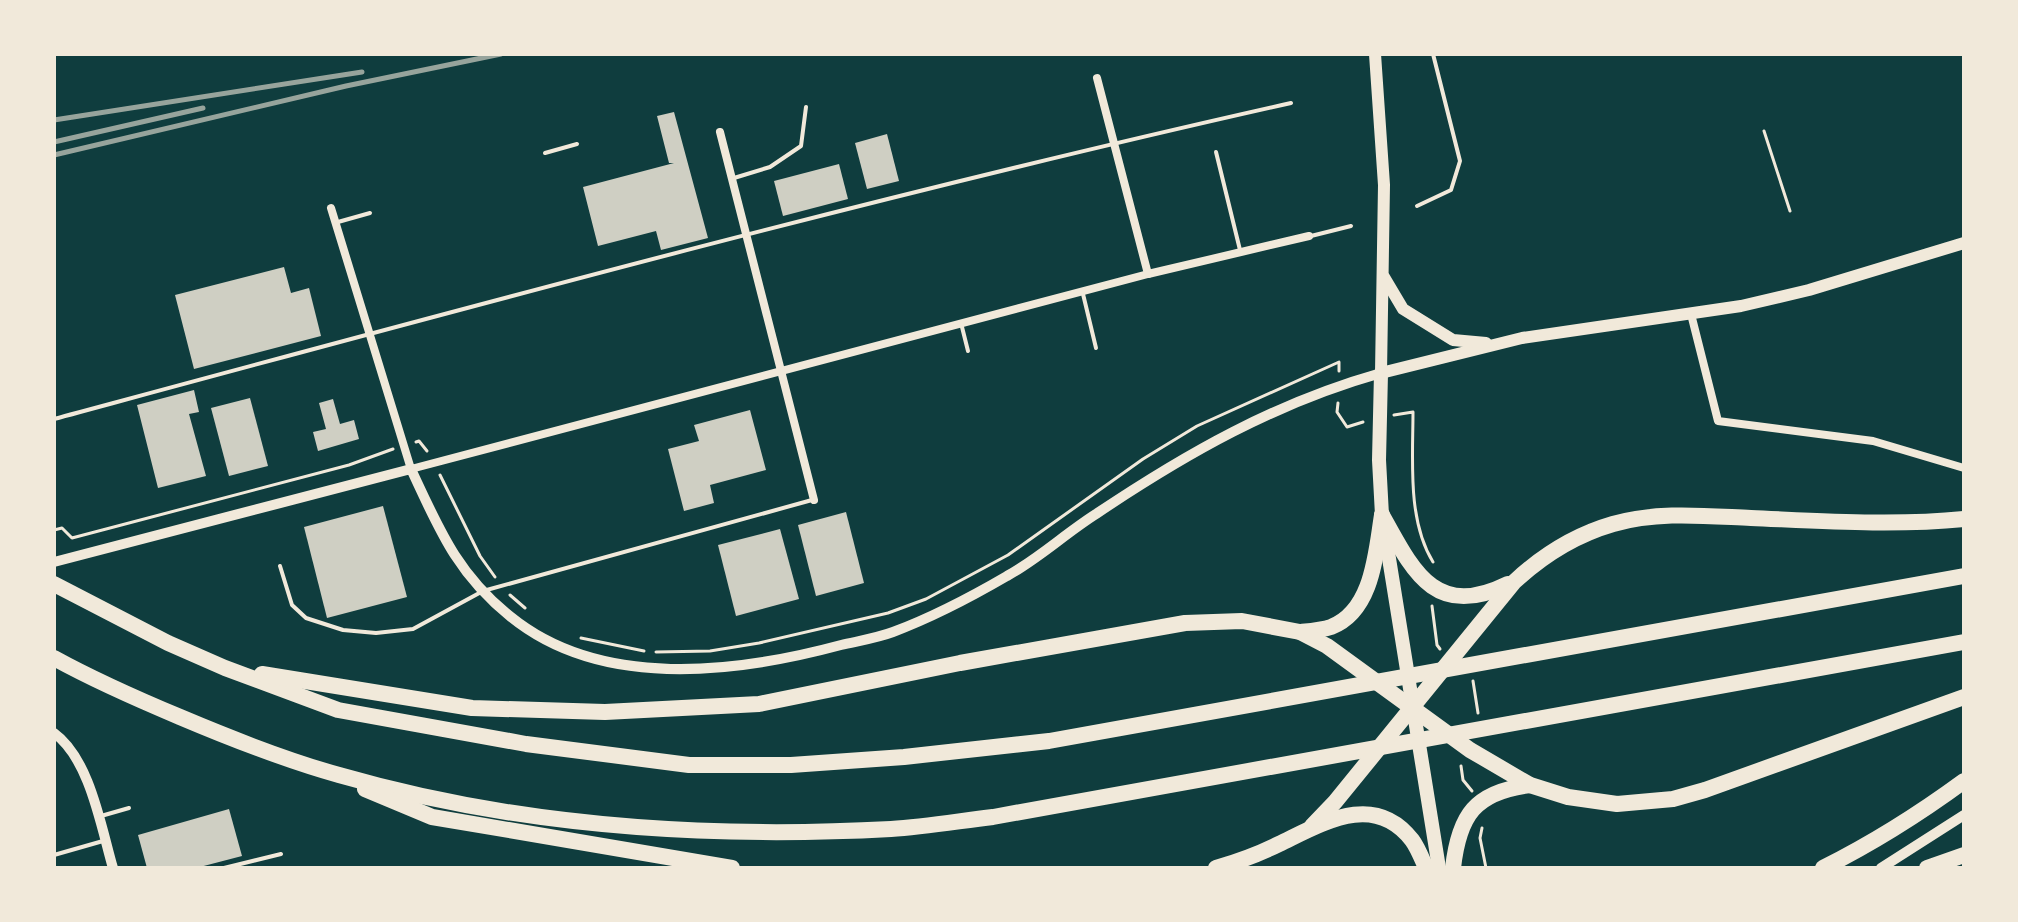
<svg xmlns="http://www.w3.org/2000/svg" width="2018" height="922" viewBox="0 0 2018 922" font-family="Bitter,serif">
<rect width="100%" height="100%" fill="#0f3d3e"/>
<g fill="#cfcfc3">
<polygon points="674,112 708,238 661,250 656,231 598,246 583,187 674,163 669,163 657,116"/>
<polygon points="887,134 899,181 867,189 855,143"/>
<polygon points="839,164 848,199 783,216 774,181"/>
<polygon points="284,267 291,293 309,288 321,336 194,369 175,295"/>
<polygon points="194,390 199,412 189,414 206,476 158,488 137,405"/>
<polygon points="250,398 268,466 229,476 211,408"/>
<polygon points="333,399 340,424 354,420 359,439 318,451 313,432 326,429 319,403"/>
<polygon points="750,410 766,470 710,485 714,503 684,511 668,449 699,441 694,425"/>
<polygon points="383,506 407,597 327,618 304,527"/>
<polygon points="846,512 864,583 816,596 798,525"/>
<polygon points="780,529 799,599 736,616 718,545"/>
<polygon points="229,809 242,856 196,868 147,868 138,835"/>
</g>
<g fill="none" stroke-linecap="round" stroke-linejoin="round">
<g stroke="#f1e9da" stroke-width="3">
<polyline points="1764,131 1790,211"/>
<polyline points="1338,403 1337,412 1347,427 1363,422"/>
<path d="M1394 415 1413 412C1413 459 1407 520 1433 562"/>
<polyline points="416,442 419,441 427,451"/>
<polyline points="440,475 480,556 495,577"/>
<polyline points="54,530 62,528 72,538 349,465 393,449"/>
<polyline points="510,595 525,608"/>
<polyline points="1432,606 1437,645 1440,649"/>
<polyline points="581,638 644,651"/>
<polyline points="656,652 710,651 759,643 888,613 926,599 1008,555 1143,459 1197,426 1339,362 1339,371"/>
<polyline points="1473,681 1478,713"/>
<polyline points="1461,766 1463,780 1472,791"/>
<polyline points="1482,828 1480,838 1486,868"/>
</g>
<g stroke="#f1e9da" stroke-width="4">
<polyline points="1216,152 1240,250"/>
<polyline points="545,153 577,144"/>
<polyline points="734,178 770,167 801,146 806,107"/>
<polyline points="1417,206 1451,190 1460,161 1433,54"/>
<polyline points="338,222 370,213"/>
<polyline points="1311,236 1351,226"/>
<polyline points="1083,294 1096,348"/>
<polyline points="961,323 968,351"/>
<path d="M54 419C465 308 876 196 1291 103"/>
<polyline points="280,566 292,605 306,618 343,630 376,633 413,629 483,591 812,500"/>
<polyline points="101,816 129,808"/>
<polyline points="54,855 103,841"/>
<polyline points="224,868 281,854"/>
</g>
<g stroke="#f1e9da" stroke-width="8">
<polyline points="1097,78 1148,274"/>
<polyline points="720,132 814,500"/>
<polyline points="331,208 411,469 1148,274 1309,236"/>
<polyline points="1691,314 1718,421 1873,441 1964,468"/>
</g>
<g stroke="#f1e9da" stroke-width="10">
<path d="M54 562 411 469C439 529 457 574 511 617 601 690 737 673 841 645 858 641 877 638 893 632 933 617 971 597 1007 576 1038 559 1066 533 1096 514 1187 453 1275 403 1381 373"/>
<path d="M54 733C90 759 101 827 113 868"/>
<polyline points="1881,868 1964,815"/>
</g>
<g stroke="#f1e9da" stroke-width="12">
<polyline points="1375,54 1384,185 1381,373 1522,338 1741,306 1809,290 1964,243"/>
<polyline points="1384,277 1403,309 1453,340 1486,343"/>
</g>
<polyline stroke="#f1e9da" stroke-width="14" points="1381,373 1379,460 1382,515 1439,868"/>
<g stroke="#f1e9da" stroke-width="16">
<path d="M1382 515C1413 571 1435 620 1508 584"/>
<polyline points="54,584 168,643 225,668 338,710 526,744 689,765 791,765 904,757 1049,741 1964,576"/>
<path d="M1300 632C1310 631 1322 630 1331 627 1373 611 1376 552 1382 515"/>
<path d="M54 658C94 680 137 699 180 717 232 739 285 760 339 775 519 827 705 839 891 829 925 827 959 821 993 817L1964 642"/>
<polyline points="262,674 472,708 605,712 759,704 960,663 1185,623 1242,621 1300,632 1327,646 1470,750 1530,785 1568,797 1617,804 1673,799 1705,790 1964,697"/>
<polyline points="365,789 432,817 732,868"/>
<path d="M1312 826 1335 802 1514 582C1543 555 1575 535 1613 524 1658 511 1705 516 1751 518 1822 521 1893 526 1964 519"/>
<path d="M1216 868C1237 862 1259 854 1279 844 1323 823 1374 791 1412 840 1418 848 1422 859 1426 868"/>
<path d="M1453 868C1459 815 1475 792 1530 785"/>
<path d="M1823 868C1873 843 1919 814 1964 781"/>
<polyline points="1927,868 1964,855"/>
</g>
<g stroke="#97a49c" stroke-width="5">
<polyline points="54,120 362,72"/>
<polyline points="54,142 203,108"/>
<polyline points="54,155 346,86 501,54"/>
</g>
</g>
<rect width="2018" height="922" fill="none" stroke="#f1e9da" stroke-width="112"/>
</svg>
